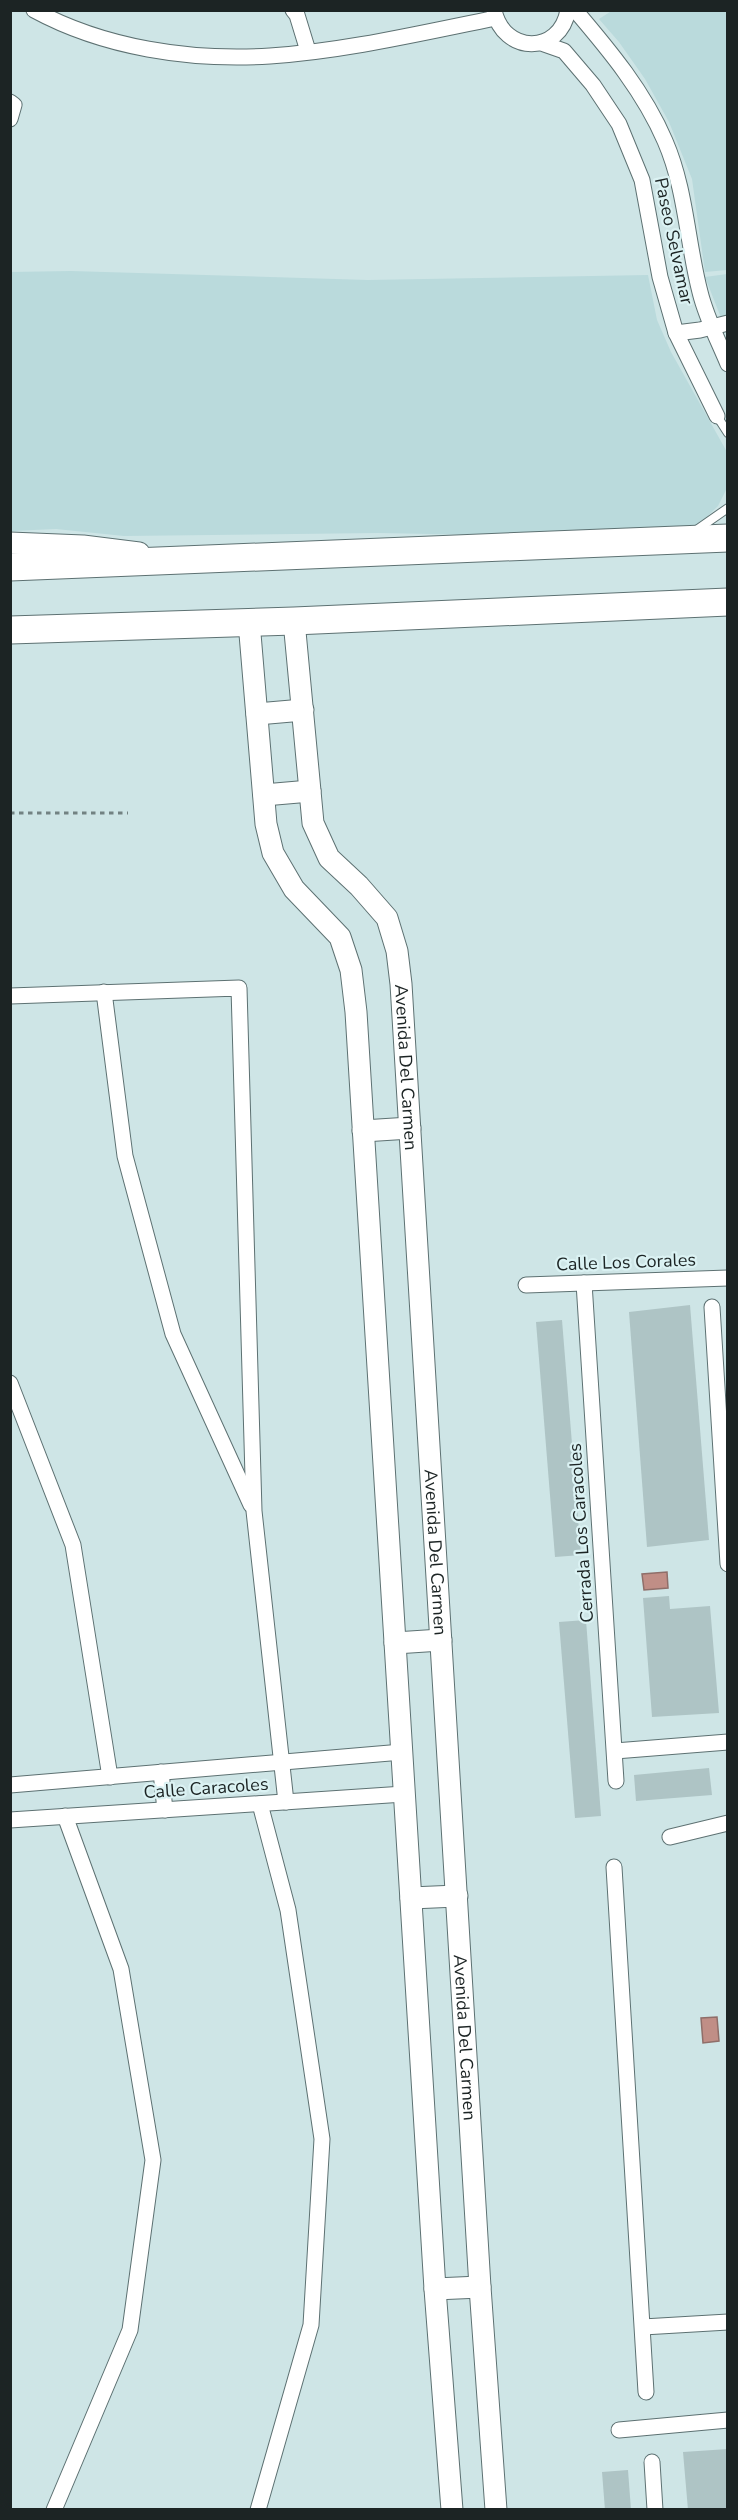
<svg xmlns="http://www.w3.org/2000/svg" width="738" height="2520" viewBox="0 0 738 2520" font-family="'Nunito Sans',sans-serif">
<rect width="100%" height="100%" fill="#cee5e6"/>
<g fill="#badadc">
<polygon points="613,10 727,11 727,270 705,272 692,179 669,122 645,79 619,42 599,19"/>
<polygon points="71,271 368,280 648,275 657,320 671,352 727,452 727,488 718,506 684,539 378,533 124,536 56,529 11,531 10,272"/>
<polygon points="727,274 727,333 705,277"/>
</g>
<g fill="#c08e86" stroke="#8f6e69" stroke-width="1.5">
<polygon points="667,1572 668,1588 644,1590 642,1574"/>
<polygon points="717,2017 719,2041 703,2043 701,2018"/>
</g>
<g fill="#aec4c5">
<polygon points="690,1305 709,1540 647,1547 629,1312"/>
<polygon points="562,1320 581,1555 555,1557 536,1322"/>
<polygon points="669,1596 670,1609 710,1606 719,1713 652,1717 643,1598"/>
<polygon points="586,1620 601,1816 575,1818 559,1622"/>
<polygon points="709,1768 712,1795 636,1801 634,1775"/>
<polygon points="728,2449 728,2510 688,2510 683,2452"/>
<polygon points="628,2470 631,2510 605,2510 602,2472"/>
</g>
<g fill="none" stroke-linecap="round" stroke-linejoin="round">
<defs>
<g id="lane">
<polyline points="717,416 728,433"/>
<polyline points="695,531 728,508"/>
</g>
<g id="street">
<path d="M34 10C104 48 190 61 270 56 345 51 421 33 496 18"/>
<polyline points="293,10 297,15 308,51"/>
<path d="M494 10C503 54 560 56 568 10"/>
<path d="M575 10C610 51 644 92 665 141 686 189 687 242 700 292 706 317 718 340 728 364"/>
<polyline points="544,44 564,51 593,85 619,124 642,180 660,277 676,333 717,416"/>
<polyline points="10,102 14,105 10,119"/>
<polyline points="676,333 700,330 728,323"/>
<polyline points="104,992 125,1156 173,1334 251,1505"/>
<polyline points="10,996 239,988 254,1511 286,1802"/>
<polyline points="584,1283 616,1781"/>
<polyline points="526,1285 728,1278"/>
<polyline points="712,1307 728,1564"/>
<polyline points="10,1383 73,1545 110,1777"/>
<polyline points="615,1751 728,1742"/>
<polyline points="161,1772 165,1810"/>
<polyline points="10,1785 402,1752"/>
<polyline points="10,1820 404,1794"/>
<polyline points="670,1837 728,1823"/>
<polyline points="614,1867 646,2392"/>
<polyline points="643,2327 728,2322"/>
<polyline points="619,2430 728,2420"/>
<polyline points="652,2462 655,2510"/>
<polyline points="54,2510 130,2330 153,2160 121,1969 65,1816"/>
<polyline points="258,2510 311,2325 322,2139 288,1910 260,1804"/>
</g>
<g id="secondary">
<polyline points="10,543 83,546 139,553"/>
<path id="s1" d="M294 621 313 823 329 858 359 886 387 918 397 951 401 984 480 2287 496 2510"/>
<polyline points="249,622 266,824 273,853 294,889 340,937 351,970 356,1012 435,2289 452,2510"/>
<polyline points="257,714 303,710"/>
<polyline points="264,795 310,791"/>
<polyline points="363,1131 410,1128"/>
<polyline points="395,1643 441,1640"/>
<polyline points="411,1898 457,1896"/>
<polyline points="435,2289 480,2287"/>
</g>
<g id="highway">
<polyline points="10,567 728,538"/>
<polyline points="10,630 294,621 728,602"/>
</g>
</defs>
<use href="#lane" stroke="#5d7172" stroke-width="10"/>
<use href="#street" stroke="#5d7172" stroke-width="17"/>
<use href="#secondary" stroke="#5d7172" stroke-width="23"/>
<use href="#highway" stroke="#5d7172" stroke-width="29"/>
<polyline stroke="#728282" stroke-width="3" stroke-dasharray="4.5 4.5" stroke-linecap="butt" points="10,813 128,813"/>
<use href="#lane" stroke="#fff" stroke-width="8"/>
<use href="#street" stroke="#fff" stroke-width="15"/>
<use href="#secondary" stroke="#fff" stroke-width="21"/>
<use href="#highway" stroke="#fff" stroke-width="27"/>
</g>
<g text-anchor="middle" stroke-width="4.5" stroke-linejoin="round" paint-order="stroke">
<g font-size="18" fill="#1c2424" stroke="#dbf2f3">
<text transform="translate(674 241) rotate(78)" y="6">Paseo Selvamar</text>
<text dy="6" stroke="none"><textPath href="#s1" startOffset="476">Avenida Del Carmen</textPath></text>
<text transform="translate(626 1262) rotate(-2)" y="6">Calle Los Corales</text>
<text transform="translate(581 1533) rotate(-94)" y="6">Cerrada Los Caracoles</text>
<text dy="6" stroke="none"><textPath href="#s1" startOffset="962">Avenida Del Carmen</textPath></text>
<text transform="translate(206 1788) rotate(-4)" y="6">Calle Caracoles</text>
<text dy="6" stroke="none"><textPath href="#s1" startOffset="1448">Avenida Del Carmen</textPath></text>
</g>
</g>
<rect width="738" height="2520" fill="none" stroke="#1c2424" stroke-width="24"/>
</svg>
